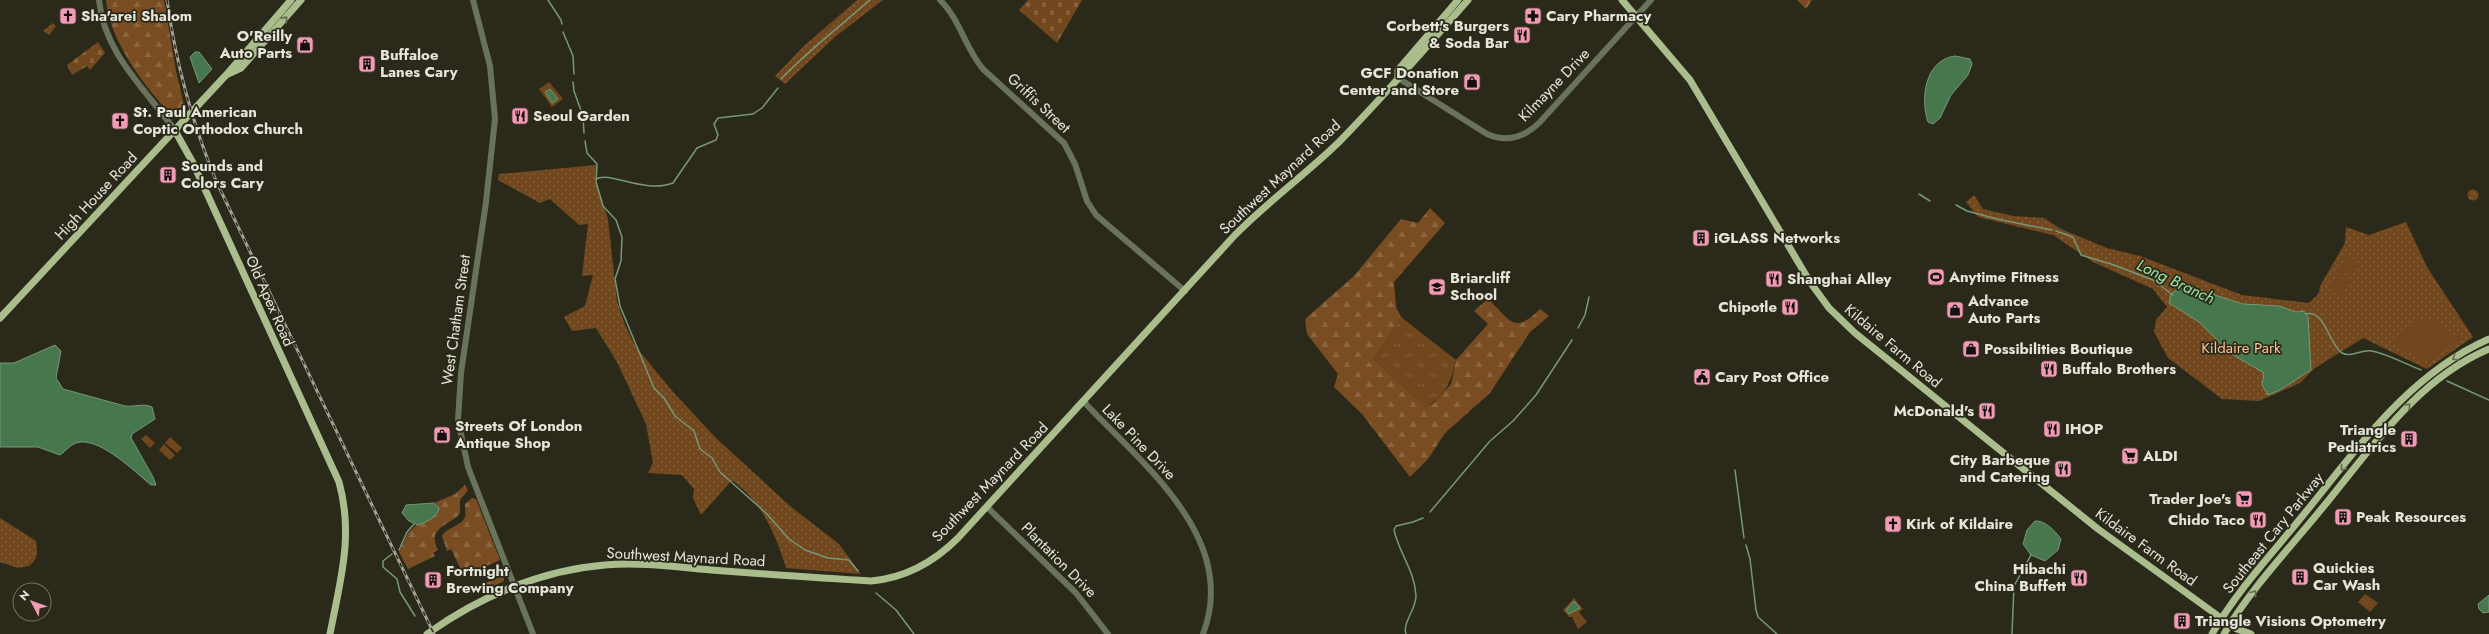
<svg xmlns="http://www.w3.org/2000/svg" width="2489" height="634" viewBox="0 0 2489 634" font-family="Jost,sans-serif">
<defs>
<pattern id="grass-tufts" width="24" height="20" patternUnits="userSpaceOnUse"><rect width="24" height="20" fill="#71471d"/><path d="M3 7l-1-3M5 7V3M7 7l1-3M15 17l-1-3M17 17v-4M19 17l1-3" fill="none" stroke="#85613d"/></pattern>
<pattern id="forest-firs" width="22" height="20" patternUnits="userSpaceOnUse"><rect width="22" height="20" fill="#794d21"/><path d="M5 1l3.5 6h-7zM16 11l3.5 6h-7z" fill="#8c6641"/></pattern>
<pattern id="cemetery-stones" width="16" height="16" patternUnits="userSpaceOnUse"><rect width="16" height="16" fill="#71471d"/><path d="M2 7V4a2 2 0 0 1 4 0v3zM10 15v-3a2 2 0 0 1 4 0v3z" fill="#85613d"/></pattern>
<pattern id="park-dots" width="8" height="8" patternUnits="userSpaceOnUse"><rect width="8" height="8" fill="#71471d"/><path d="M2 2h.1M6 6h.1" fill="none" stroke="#85613d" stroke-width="1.8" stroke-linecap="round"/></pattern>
</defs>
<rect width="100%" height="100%" fill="#2b2a1a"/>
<path fill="url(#grass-tufts)" d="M1401 317 1456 360C1451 381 1445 398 1425 407L1374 359Z"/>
<g fill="url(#forest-firs)">
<path d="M106 0H164L176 71 184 105 178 112 171 114C144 87 109 39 106 0Z"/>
<polygon points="1797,0 1812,0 1806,9"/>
<path d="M1430 208 1445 223 1394 282 1396 307 1401 317 1374 359 1425 407 1434 403 1451 384 1456 360 1488 324 1474 311 1488 299C1510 319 1513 336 1540 309L1549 316 1530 332 1490 393 1445 433 1428 459 1410 477 1362 414 1334 387 1338 374 1307 334 1305 319 1354 276 1401 219 1418 223Z"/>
<path d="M465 485 468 490 460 500V513C451 526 426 526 438 550L433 553 435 556 408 569 399 552 408 533 416 525 433 517 437 504 434 503 455 494Z"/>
<path d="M472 498 476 499 500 560 464 576 451 549 447 551 442 536C447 527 462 526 465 517 466 513 465 508 465 504Z"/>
<polygon points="502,571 504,572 504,581 490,588 485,587 466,595 464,591 460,593 459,590 464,587 466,591 500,577 499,573"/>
</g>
<g fill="url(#cemetery-stones)">
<polygon points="1028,0 1082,0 1057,43 1019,10"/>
<polygon points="98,42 105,53 90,70 87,66 72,75 67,65"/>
</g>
<g fill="url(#park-dots)">
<polygon points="857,0 883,0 835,37 785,84 775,76 804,46"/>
<polygon points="53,23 56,26 49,35 43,31"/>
<path d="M596 165 595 179 608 219 617 301 625 325 636 347 674 393 716 438 790 506 839 544 861 574 786 568C776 535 762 502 733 481H731L701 515 693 498 694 489 682 475 648 473 653 463 646 424 617 362 596 328 572 331 564 317 585 306 593 275 582 276 588 224 579 225 550 199 540 203 498 180 499 174Z"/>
<circle cx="2473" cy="195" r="5.5"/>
<polygon points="1974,195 1983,209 2013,216 2044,218 2061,229 2107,248 2140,256 2242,295 2309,303 2319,293 2320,286 2345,243 2346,227 2369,235 2406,222 2427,267 2473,337 2427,369 2363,338 2315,368 2300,383 2259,401 2222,399 2168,358 2154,332 2156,320 2167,307 2153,289 2093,262 2053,235 1978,217 1966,202"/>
<path d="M0 518 36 541C38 552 38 559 29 566L18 568 0 562Z"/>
</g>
<g fill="#71471d">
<polygon points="549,82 563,99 552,107 539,89"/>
<polygon points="2346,255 2360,263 2356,269 2342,261"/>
<polygon points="2341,263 2355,271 2351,277 2337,269"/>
<polygon points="2337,274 2350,283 2346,289 2333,281"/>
<polygon points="2332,282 2345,291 2341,297 2328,289"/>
<polygon points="2425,317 2461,338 2427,362 2395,344 2406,331"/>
<polygon points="146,435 155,443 150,448 141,439"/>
<polygon points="170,437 182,448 177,453 165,443"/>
<polygon points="164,444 175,455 170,460 159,450"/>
<polygon points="2365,594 2378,603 2370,612 2358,602"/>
<polygon points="1574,598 1583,609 1579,612 1587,622 1578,629 1572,617 1569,617 1563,610"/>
</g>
<g fill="#47774d" stroke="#769878">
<polygon points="195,52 199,52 212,69 199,83 190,57"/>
<path d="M1955 56 1970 59 1972 64 1968 75 1951 95 1940 118 1933 124 1928 122C1920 98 1925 60 1955 56Z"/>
<polygon points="550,89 558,99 552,103 545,92"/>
<polygon points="2179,288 2199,290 2243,304 2279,306 2296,312 2304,311 2308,317 2311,370 2280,390 2268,395 2262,385 2264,373 2230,353 2199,322 2169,303 2171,294"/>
<path d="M55 345 61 351 56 378 63 389 125 406C134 407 145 403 152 407L155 419 132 434 131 438 153 477 156 485H151C134 471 103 440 80 442 71 443 66 451 60 455L38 447H0V363H14Z"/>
<path d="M434 503 439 508C438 517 426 522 418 525L409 521 402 513 406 505Z"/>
<path d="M2035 521C2045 520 2055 531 2061 539L2058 550 2045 561 2031 555 2023 544 2027 530Z"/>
<polygon points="2489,595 2489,612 2483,613 2479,609 2478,604"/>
<polygon points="1574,601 1580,608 1569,614 1566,610"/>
</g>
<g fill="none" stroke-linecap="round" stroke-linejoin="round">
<g stroke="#769878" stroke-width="1.5">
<polyline points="548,0 561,20 562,24"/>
<polyline points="563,32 573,56 574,74"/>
<path d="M781 79C809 50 840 26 870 0"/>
<polyline points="573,82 574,91 583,116 584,133"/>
<polyline points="585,141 587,153 597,164 596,182 603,206 616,220 622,237 621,261 615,279 620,306 654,388 664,398 675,416 694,431 700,449 712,458 720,472 766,513 789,539 805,550 828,558 849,560 858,571"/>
<path d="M596 179C610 171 645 194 673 183L697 148 716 140 718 135 714 124 718 118 753 114 762 108 778 88"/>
<polyline points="1919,194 1930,201"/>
<polyline points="1956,205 1967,211 1997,219 2052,230"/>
<polyline points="2056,231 2073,237 2081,255 2114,265 2153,280 2173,295"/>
<path d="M2306 314C2325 309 2329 345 2342 353 2351 358 2361 349 2372 351 2388 354 2405 364 2421 370"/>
<polyline points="1578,328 1585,315 1589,297"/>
<polyline points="2447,381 2489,400"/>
<polyline points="1735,470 1744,538"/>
<polyline points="1430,512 1490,441 1513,421 1536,395 1572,340"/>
<polyline points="1746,545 1750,559 1756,610 1758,617 1777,634"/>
<polyline points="399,550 407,532 414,524"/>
<polyline points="392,554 383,561 383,567 397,579 400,592 415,616"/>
<polyline points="876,593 896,610 914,634"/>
<path d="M1406 634C1402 624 1416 609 1416 596 1415 571 1399 553 1394 530L1396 526 1413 522 1423 518"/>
<polyline points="2012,634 2014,586 2031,555"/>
</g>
<g stroke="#69735c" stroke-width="6">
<path d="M99 0C104 53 145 89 174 129"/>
<polyline points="473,0 490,66 495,119 486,202 461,373 458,420 468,467 533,634"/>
<path d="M940 0C960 19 965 48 983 69L1064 143 1075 164 1087 201 1096 215 1185 291"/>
<path d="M1398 78 1487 134C1507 143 1525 137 1540 122L1651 0"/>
<path d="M1084 402C1141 463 1240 538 1203 634"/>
<polyline points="987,507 1076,593 1108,634"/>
</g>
<g stroke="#aabe8d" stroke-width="7">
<polyline points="1622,0 1690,80 1810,282 1829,308 1855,333 2098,529 2221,618 2237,629 2251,634"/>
<polyline points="228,74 241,68 301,0"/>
<polyline points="1398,78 1398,70 1458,0"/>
<path d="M174 129 193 163 339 482C354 536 340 581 330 634"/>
<polyline points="0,318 227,74 291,0"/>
<path d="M427 634C479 597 541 570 605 565 641 562 676 567 711 570 764 574 818 578 871 581 905 578 934 562 958 538L1234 236C1267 202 1305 175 1339 142 1384 96 1426 48 1468 0"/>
<path d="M2212 634C2236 592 2270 556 2300 519 2355 452 2407 375 2489 339"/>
<path d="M2224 634C2250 590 2287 551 2319 512 2369 452 2415 380 2489 349"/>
</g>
<defs>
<path id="rail" d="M167 0C176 64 192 123 217 183L434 634"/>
</defs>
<use href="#rail" stroke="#a2a195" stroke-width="3"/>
<use href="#rail" stroke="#2b2a1a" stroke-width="1.5" stroke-dasharray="4.5" stroke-linecap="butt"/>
</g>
<defs><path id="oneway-chevron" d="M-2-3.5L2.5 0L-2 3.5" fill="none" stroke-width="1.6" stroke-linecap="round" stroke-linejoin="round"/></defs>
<g stroke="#646d4e">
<use href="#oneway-chevron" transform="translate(285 19) rotate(-48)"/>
<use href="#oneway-chevron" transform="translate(2455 358) rotate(148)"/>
<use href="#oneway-chevron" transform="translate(2408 406) rotate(-44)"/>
<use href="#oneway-chevron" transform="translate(2343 468) rotate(130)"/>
<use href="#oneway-chevron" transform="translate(2254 593) rotate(-53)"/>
</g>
<defs>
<symbol id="church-square" viewBox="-11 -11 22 22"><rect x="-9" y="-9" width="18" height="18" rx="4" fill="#f19ab4" stroke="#2b2a1a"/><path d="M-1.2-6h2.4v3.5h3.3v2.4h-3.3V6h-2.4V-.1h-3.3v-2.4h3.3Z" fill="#111"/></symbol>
<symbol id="pharmacy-square" viewBox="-11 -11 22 22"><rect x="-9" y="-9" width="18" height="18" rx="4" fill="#f19ab4" stroke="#2b2a1a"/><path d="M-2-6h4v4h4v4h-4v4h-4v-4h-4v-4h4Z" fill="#111"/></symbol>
<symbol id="restaurant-square" viewBox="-11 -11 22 22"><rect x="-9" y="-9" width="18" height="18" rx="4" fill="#f19ab4" stroke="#2b2a1a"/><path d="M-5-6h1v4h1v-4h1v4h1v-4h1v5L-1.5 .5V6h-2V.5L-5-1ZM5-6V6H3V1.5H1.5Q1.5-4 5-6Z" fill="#111"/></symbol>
<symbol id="shop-square" viewBox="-11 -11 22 22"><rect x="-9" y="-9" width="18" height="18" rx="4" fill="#f19ab4" stroke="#2b2a1a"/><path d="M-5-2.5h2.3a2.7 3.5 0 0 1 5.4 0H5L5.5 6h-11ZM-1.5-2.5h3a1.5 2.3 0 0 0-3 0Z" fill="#111"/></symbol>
<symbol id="building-square" viewBox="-11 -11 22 22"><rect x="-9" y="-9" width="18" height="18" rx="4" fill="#f19ab4" stroke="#2b2a1a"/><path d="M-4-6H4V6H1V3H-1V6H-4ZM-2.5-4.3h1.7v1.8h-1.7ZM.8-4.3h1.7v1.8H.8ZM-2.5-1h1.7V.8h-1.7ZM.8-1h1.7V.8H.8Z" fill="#111"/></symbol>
<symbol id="stadium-square" viewBox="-11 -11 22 22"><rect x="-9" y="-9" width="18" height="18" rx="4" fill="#f19ab4" stroke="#2b2a1a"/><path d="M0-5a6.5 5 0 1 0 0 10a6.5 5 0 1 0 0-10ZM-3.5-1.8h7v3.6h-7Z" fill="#111"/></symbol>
<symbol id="school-square" viewBox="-11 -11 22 22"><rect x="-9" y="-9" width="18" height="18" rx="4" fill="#f19ab4" stroke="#2b2a1a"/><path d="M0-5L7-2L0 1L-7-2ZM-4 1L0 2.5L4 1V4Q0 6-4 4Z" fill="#111"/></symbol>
<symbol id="civic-square" viewBox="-11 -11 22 22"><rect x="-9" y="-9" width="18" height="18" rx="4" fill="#f19ab4" stroke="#2b2a1a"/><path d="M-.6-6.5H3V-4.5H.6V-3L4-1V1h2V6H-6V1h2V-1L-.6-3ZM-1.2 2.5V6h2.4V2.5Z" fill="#111"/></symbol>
<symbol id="supermarket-square" viewBox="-11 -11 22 22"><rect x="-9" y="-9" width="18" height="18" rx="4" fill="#f19ab4" stroke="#2b2a1a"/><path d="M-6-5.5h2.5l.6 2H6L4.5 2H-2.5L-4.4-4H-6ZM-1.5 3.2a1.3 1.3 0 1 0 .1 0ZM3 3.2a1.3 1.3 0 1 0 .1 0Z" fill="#111"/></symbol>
</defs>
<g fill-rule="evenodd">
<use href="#church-square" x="58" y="6" width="20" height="20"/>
<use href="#pharmacy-square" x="1523" y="6" width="20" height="20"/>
<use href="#restaurant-square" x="1512" y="25" width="20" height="20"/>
<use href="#shop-square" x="295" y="35" width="20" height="20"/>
<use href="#building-square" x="357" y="54" width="20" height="20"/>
<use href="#shop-square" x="1462" y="72" width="20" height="20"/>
<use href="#restaurant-square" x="510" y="106" width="20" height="20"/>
<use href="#church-square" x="110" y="111" width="20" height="20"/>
<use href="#building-square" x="158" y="165" width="20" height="20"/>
<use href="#building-square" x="1691" y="228" width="20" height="20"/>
<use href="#stadium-square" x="1926" y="267" width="20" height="20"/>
<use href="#restaurant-square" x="1764" y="269" width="20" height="20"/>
<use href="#school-square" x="1427" y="277" width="20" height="20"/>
<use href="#restaurant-square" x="1780" y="297" width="20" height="20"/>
<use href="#shop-square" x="1945" y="300" width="20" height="20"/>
<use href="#shop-square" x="1961" y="339" width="20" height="20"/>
<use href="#restaurant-square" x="2039" y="359" width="20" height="20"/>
<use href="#civic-square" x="1692" y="367" width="20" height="20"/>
<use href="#restaurant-square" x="1977" y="401" width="20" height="20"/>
<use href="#restaurant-square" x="2042" y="419" width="20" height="20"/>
<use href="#shop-square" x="432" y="425" width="20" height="20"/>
<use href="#building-square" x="2399" y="429" width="20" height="20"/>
<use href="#supermarket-square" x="2120" y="446" width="20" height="20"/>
<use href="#restaurant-square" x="2053" y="459" width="20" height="20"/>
<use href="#supermarket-square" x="2234" y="489" width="20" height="20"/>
<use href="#building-square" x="2333" y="507" width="20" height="20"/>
<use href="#restaurant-square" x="2248" y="510" width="20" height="20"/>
<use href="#church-square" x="1883" y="514" width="20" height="20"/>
<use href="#building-square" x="2290" y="567" width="20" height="20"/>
<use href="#restaurant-square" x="2069" y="568" width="20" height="20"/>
<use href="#building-square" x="423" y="570" width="20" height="20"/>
<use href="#building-square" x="2172" y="611" width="20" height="20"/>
</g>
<g text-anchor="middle" stroke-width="3.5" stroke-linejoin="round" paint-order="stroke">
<g font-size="15" font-weight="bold" fill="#e5e5db" stroke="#2b2a1a" text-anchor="start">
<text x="81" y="21">Sha'arei Shalom</text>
<text x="1546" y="21">Cary Pharmacy</text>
<text x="1509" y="31" text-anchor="end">Corbett's Burgers<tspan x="1509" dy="17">&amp; Soda Bar</tspan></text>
<text x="292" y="41" text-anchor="end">O'Reilly<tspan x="292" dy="17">Auto Parts</tspan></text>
<text x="380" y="60">Buffaloe<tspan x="380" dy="17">Lanes Cary</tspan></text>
<text x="1459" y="78" text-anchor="end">GCF Donation<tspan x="1459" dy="17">Center and Store</tspan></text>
<text x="133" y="117">St. Paul American<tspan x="133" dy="17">Coptic Orthodox Church</tspan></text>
<text x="533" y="121">Seoul Garden</text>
<text x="181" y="171">Sounds and<tspan x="181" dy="17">Colors Cary</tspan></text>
<text x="1714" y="243">iGLASS Networks</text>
<text x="1949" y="282">Anytime Fitness</text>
<text x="1450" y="283">Briarcliff<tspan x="1450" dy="17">School</tspan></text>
<text x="1787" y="284">Shanghai Alley</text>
<text x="1968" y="306">Advance<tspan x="1968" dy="17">Auto Parts</tspan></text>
<text x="1777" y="312" text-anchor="end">Chipotle</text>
<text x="1984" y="354">Possibilities Boutique</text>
<text x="2062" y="374">Buffalo Brothers</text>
<text x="1715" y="382">Cary Post Office</text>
<text x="1974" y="416" text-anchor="end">McDonald's</text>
<text x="455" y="431">Streets Of London<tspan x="455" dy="17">Antique Shop</tspan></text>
<text x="2065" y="434">IHOP</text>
<text x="2396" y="435" text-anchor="end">Triangle<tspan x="2396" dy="17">Pediatrics</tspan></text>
<text x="2143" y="461">ALDI</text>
<text x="2050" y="465" text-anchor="end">City Barbeque<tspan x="2050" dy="17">and Catering</tspan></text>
<text x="2231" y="504" text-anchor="end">Trader Joe's</text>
<text x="2356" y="522">Peak Resources</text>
<text x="2245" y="525" text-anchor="end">Chido Taco</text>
<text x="1906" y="529">Kirk of Kildaire</text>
<text x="2313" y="573">Quickies<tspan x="2313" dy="17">Car Wash</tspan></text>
<text x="2066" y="574" text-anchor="end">Hibachi<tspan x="2066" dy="17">China Buffett</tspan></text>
<text x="446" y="576">Fortnight<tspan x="446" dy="17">Brewing Company</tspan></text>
<text x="2195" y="626">Triangle Visions Optometry</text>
</g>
<g font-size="15" fill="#e5e5db" stroke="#2b2a1a">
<text transform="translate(1554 85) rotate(-46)" y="5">Kilmayne Drive</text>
<text transform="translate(1039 103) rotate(43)" y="5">Griffis Street</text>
<text transform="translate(1280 177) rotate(-43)" y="5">Southwest Maynard Road</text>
<text transform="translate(96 196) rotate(-47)" y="5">High House Road</text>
<text transform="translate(270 301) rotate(66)" y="5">Old Apex Road</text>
<text transform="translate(456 320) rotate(-82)" y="5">West Chatham Street</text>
<text transform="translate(1893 346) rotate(40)" y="5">Kildaire Farm Road</text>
<text transform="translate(1139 442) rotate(46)" y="5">Lake Pine Drive</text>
<text transform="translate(990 482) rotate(-46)" y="5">Southwest Maynard Road</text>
<text transform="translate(2273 533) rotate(-51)" y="5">Southeast Cary Parkway</text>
<text transform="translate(2146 547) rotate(36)" y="5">Kildaire Farm Road</text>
<text transform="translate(686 557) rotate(3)" y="5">Southwest Maynard Road</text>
<text transform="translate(1059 560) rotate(45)" y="5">Plantation Drive</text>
</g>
<g font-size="15" fill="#fcc593" stroke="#2b2a1a">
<text x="2241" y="353">Kildaire Park</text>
</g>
<g font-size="16" font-style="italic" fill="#9de5a5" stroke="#2b2a1a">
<text transform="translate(2176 281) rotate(25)" y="6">Long Branch</text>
</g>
</g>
<g transform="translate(32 602) rotate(311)"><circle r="19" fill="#2b2a1a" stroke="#757567"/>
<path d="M0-3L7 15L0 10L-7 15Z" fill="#f19ab4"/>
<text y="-6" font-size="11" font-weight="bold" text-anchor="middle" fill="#e5e5db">N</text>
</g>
</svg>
